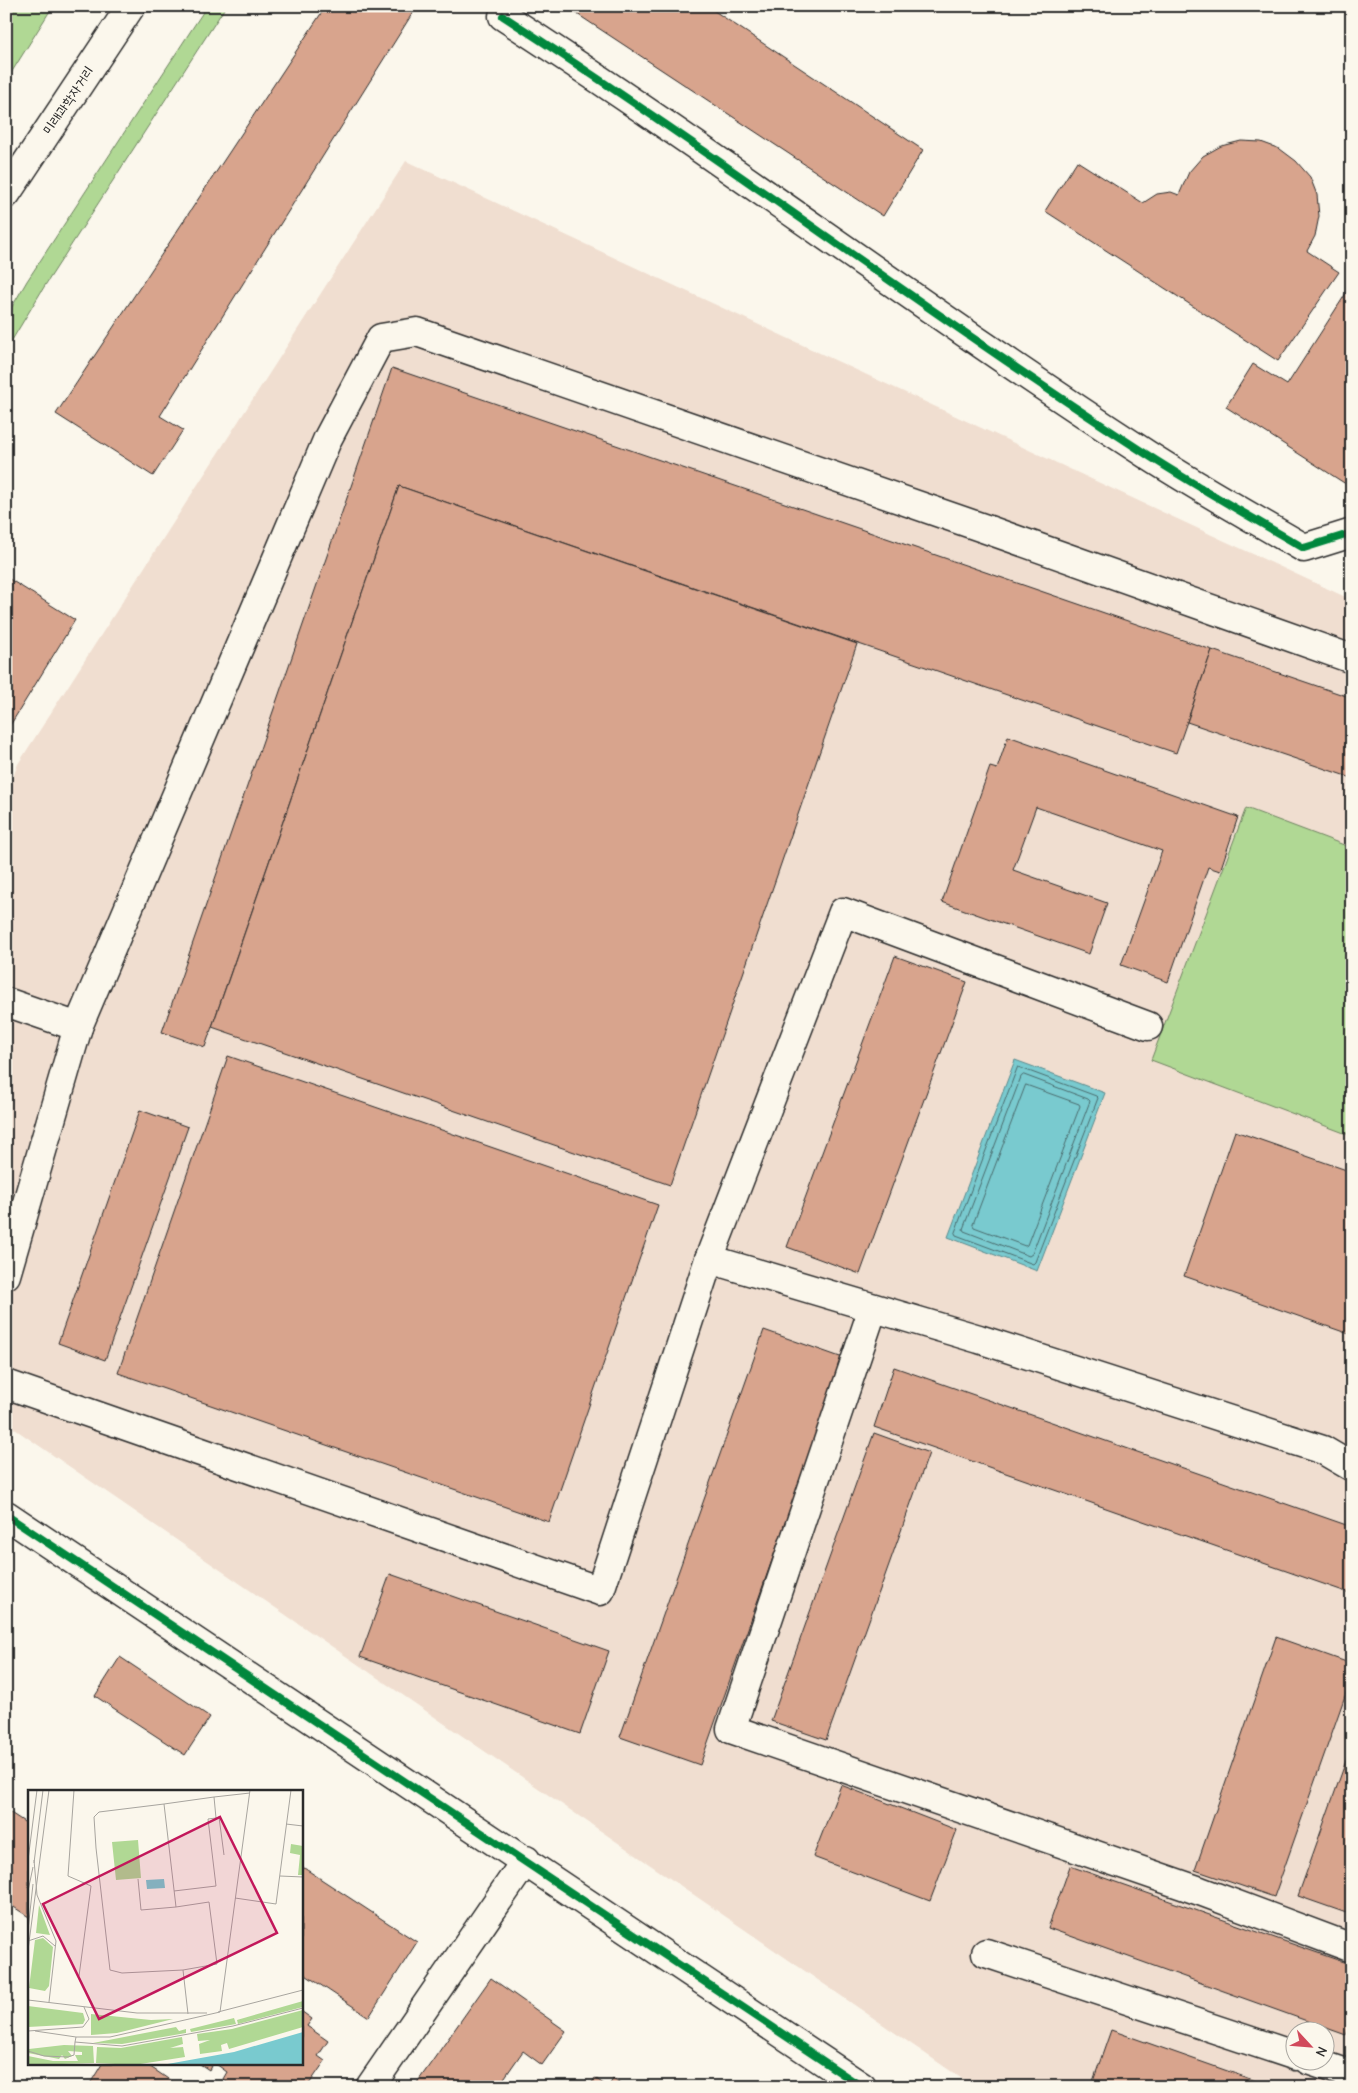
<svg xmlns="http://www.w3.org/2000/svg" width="1358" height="2093" viewBox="0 0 1358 2093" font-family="'Comic Neue','Poor Story',sans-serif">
<rect width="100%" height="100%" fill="#fbf7ec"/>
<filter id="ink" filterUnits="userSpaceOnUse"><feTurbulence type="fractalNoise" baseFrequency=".02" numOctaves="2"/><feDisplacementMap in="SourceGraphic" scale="10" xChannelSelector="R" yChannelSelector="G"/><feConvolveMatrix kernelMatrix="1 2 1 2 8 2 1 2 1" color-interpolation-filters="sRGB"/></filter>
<g filter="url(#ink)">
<path fill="#f0ded0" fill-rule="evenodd" d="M406 161 1352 600V2087H974L6 1423V795L18 764ZM1296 2030H1326V2060H1296Z"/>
<g fill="#b0d894" stroke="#6e8260">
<polygon points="6,6 53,6 6,81"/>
<polygon points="207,6 226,6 44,287 6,350 6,317 27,281"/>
<polygon points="1246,808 1352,848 1352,1136 1151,1060"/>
</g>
<polygon fill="#79cacf" stroke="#5a8a8d" points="1015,1060 1105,1093 1037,1271 948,1237"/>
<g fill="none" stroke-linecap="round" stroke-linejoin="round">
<g stroke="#4a6b6d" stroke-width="1">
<polygon points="1018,1067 1096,1096 1098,1098 1035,1262 1033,1264 956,1235 955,1233"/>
<polygon points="1024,1075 1088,1099 1090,1101 1032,1254 1029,1256 964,1231 963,1229 1021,1077"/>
<polygon points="1026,1085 1079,1104 1080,1106 1027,1245 1025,1246 974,1227 973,1225"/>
</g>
</g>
<g fill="#d8a48d" stroke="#2b2b2b">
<polygon points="326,6 417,6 160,416 183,430 153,476 56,414"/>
<polygon points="565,6 707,6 923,150 883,216"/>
<polygon points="1241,141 1261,142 1280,149 1296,161 1310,177 1317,195 1319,216 1315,236 1307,251 1339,272 1278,361 1045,211 1077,161 1143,203 1157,194 1171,192 1179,195 1189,172 1203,156 1221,146"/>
<polygon points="1352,284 1352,420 1349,425 1352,427 1352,488 1226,407 1253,364 1287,385"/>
<polygon points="392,368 1212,650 1176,753 399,486 205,1047 162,1032"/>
<polygon points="399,486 857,644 670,1185 212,1027"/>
<polygon points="6,577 75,620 6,732"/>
<polygon points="1212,650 1352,698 1352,778 1187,722"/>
<polygon points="1008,736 1238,817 1220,871 1208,867 1168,982 1121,965 1162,851 1036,807 1013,870 1107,903 1089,954 942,902 990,767 997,769"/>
<polygon points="895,956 967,982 860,1274 787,1247"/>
<polygon points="228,1056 658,1205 549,1522 118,1373"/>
<polygon points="140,1110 188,1127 105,1360 58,1343"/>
<polygon points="1235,1131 1352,1172 1352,1335 1184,1276"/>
<polygon points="764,1330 843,1358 700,1765 620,1737"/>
<polygon points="894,1367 1352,1527 1352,1594 874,1427"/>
<polygon points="874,1433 929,1453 826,1740 771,1721"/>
<polygon points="390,1574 609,1651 580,1734 360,1657"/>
<polygon points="1276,1637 1352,1664 1352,1676 1274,1897 1195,1870"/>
<polygon points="120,1657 210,1717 185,1755 95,1696"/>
<polygon points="1352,1744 1352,1915 1298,1896"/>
<polygon points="841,1785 957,1830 930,1901 813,1857"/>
<polygon points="6,1810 29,1825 29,1917 6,1902"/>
<polygon points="301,1866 417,1942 369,2017 301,1972"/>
<polygon points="1070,1866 1352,1965 1352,2020 1346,2035 1048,1928"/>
<polygon points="491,1978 566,2031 542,2065 523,2051 498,2087 414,2087"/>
<polygon points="301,2011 312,2019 307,2026 328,2041 318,2056 325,2061 307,2087 233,2087 223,2079 227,2072 216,2064 301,2064"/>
<polygon points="1111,2030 1273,2087 1091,2087"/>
<polygon points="102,2064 146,2064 180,2087 88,2087"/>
<polygon points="200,2064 212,2064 209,2070"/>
<polygon points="595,2078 608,2087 589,2087"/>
<polygon points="613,2079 625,2087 608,2087"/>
</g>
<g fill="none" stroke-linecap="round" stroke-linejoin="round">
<defs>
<g id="minor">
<path d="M503 16C721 157 928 313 1146 454 1197 487 1251 517 1304 548L1352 533"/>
<polyline points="6,1002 78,1027 328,438 381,338 417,332 986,529 1352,659"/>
<polyline points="1148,1026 843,912 709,1259 979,1339 1323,1450 1352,1467"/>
<polyline points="6,1275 78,1027"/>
<polyline points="873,1308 731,1729 1200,1891 1352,1948"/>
<polyline points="6,1384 600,1591 709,1259"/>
<polyline points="6,1515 862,2087"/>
<polyline points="986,1953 1296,2056"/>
<polyline points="1308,2060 1352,2075"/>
<polyline points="370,2087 526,1860"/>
</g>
<polyline id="major" points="6,194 131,6"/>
</defs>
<use href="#minor" stroke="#2b2b2b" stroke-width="31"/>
<use href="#major" stroke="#2b2b2b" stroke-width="31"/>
<use href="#minor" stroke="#fbf7ec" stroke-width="28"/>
<use href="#major" stroke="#fbf7ec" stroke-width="28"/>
<defs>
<g id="cycleway">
<path d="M503 16C721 157 928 313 1146 454 1197 487 1251 517 1304 548L1352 533"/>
<polyline points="6,1515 862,2087"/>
</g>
</defs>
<use href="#cycleway" stroke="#fbf7ec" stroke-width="11"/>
<use href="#cycleway" stroke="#00873e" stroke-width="8"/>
</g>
</g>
<g text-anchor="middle" stroke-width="4" stroke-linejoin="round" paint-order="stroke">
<g font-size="14" fill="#2b2b2b" stroke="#fbf7ec">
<text transform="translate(68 100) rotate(-56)" y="5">미래과학자거리</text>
</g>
</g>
<g transform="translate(28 1790)">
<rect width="275" height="275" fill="#fbf7ec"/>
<path d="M110 50 113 88 88 90 84 52ZM263 54 275 56V85H270L272 65 262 63ZM11 115 22 145 8 143ZM15 148 25 157 21 196 17 201 1 198 7 150ZM275 211V217L210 234 209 230ZM0 216 55 223 57 230 55 234 0 237ZM275 220V237L201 259 199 253 193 255 194 261 172 264 171 254 182 250 170 251 169 244 204 239ZM63 224 123 230 145 229 89 243 63 245ZM206 228 208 234 163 242 162 239ZM148 237 151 241 158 239V243L94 254 65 253ZM154 247 155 254 142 258 155 257 157 267 106 275 68 273 69 257 93 258ZM36 255 65 256 66 273 0 275V266L25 271H50L47 265H54V262L40 261 44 266 37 269 34 265 31 269 0 263 1 259Z" fill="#b0d894"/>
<path d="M136 89 137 98 119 99 118 90ZM275 242V275H134L206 262Z" fill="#79cacf"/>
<path fill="none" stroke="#a8a59f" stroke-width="1" d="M46 0 40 86 63 96 51 186M136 14 186 7M188 28 191 27 196 65M258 34 275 36M0 70 9 0M6 70 9 105 28 151 21 212M6 73 15 0M252 86 275 87M110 89 113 120 148 117 136 14 71 22 66 27 68 58 82 180 94 183 155 180 160 224M0 101 5 77M146 101 188 96 180 29 188 28 186 7 222 3M207 108 248 114 263 0M148 117 181 112 189 174 155 180M0 140 5 94M0 151 15 146 27 156M0 160 21 0M0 210 109 223H179M190 222 275 200M192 222 222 0M0 241 55 237 61 229 56 217M7 241 48 247H82L192 222M48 247 47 252 94 256 205 236 275 218M0 261 16 266 40 267 46 265 47 252"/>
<path fill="#c2185b" fill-opacity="0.15" stroke="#c2185b" stroke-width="2.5" d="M192 27 249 143 71 229 15 114Z"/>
<rect width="275" height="275" fill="none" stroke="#2b2b2b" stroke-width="2.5"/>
</g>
<rect width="1358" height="2093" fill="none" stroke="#fbf7ec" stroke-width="25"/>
<rect x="12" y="12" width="1333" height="2068" fill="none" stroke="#2b2b2b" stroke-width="2" filter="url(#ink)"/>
<g transform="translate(1310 2046) rotate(116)"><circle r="24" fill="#fbf7ec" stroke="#a8a59f"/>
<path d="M0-4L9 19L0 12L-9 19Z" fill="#d1495b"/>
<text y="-8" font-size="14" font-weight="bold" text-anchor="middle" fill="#2b2b2b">N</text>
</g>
</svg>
